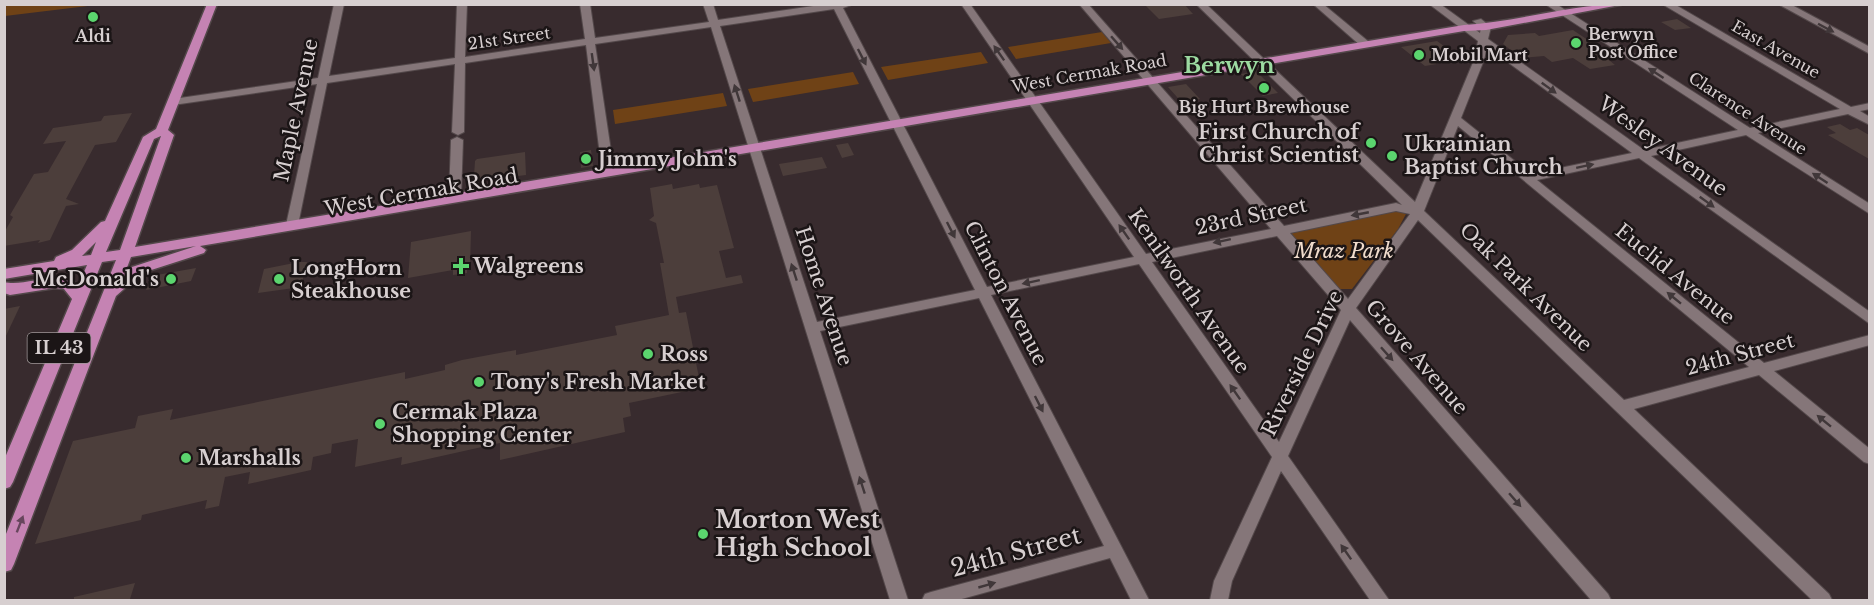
<svg xmlns="http://www.w3.org/2000/svg" width="1874" height="605" viewBox="0 0 1874 605" font-family="'Libre Baskerville',serif">
<rect width="100%" height="100%" fill="#382b2e"/>
<g fill="#6f4216">
<polygon points="5,4 96,4 96,5 5,16"/>
<polygon points="1102,32 1111,43 1016,59 1008,47"/>
<polygon points="981,52 988,63 888,80 881,67"/>
<polygon points="853,72 859,84 753,102 748,89"/>
<polygon points="723,93 727,106 615,124 613,110"/>
<polygon points="1399,210 1406,214 1398,229 1352,289 1339,289 1291,236 1292,232"/>
</g>
<g fill="#4c3e3b">
<polygon points="1156,4 1184,4 1193,14 1159,19 1146,6"/>
<polygon points="1677,19 1691,28 1675,30 1661,22"/>
<polygon points="1573,30 1616,59 1609,60 1615,65 1590,69 1573,58 1552,62 1544,56 1521,58 1503,44 1508,35 1535,33 1539,36"/>
<polygon points="1437,41 1456,55 1432,60 1437,64 1425,66 1401,47"/>
<polygon points="1256,71 1278,93 1263,96 1241,74"/>
<polygon points="1186,84 1200,99 1194,100 1197,104 1185,106 1168,87"/>
<polygon points="132,113 116,142 95,145 66,199 79,204 66,206 50,240 38,243 40,240 4,246 4,233 13,217 10,215 34,174 48,172 66,141 43,144 53,128 101,121 104,116"/>
<polygon points="1840,124 1850,130 1857,128 1869,135 1869,159 1828,135 1836,133 1827,127"/>
<polygon points="848,143 854,155 842,158 836,145"/>
<polygon points="591,150 593,166 581,168 580,152"/>
<polygon points="525,152 526,175 477,181 477,176 474,176 475,161 477,159"/>
<polygon points="822,157 827,168 783,176 779,164"/>
<polygon points="672,184 673,189 699,184 700,188 717,185 734,248 719,251 726,278 741,275 743,283 676,297 679,313 686,312 701,388 629,403 631,416 623,418 625,432 500,460 500,443 401,465 402,457 355,467 358,439 332,444 331,453 313,457 311,470 248,484 250,472 225,477 219,506 205,509 207,500 142,515 141,520 35,544 73,441 135,428 138,416 173,409 170,420 405,372 405,379 445,370 445,365 462,360 516,350 516,355 617,335 615,326 669,315 660,263 664,263 656,223 649,220 654,216 650,188"/>
<polygon points="471,231 470,267 467,267 467,273 453,275 453,270 408,278 411,242"/>
<polygon points="299,262 307,262 301,287 258,293 264,269"/>
<polygon points="196,268 191,281 146,290 151,276"/>
<polygon points="20,306 4,340 4,309"/>
<polygon points="135,583 130,599 74,600 74,597"/>
</g>
<g fill="none" stroke-linecap="round" stroke-linejoin="round">
<defs>
<g id="minor">
<path d="M334 4H344L329 76 455 58 457 4H467L465 57 585 39 580 4H590L595 38 709 22 703 4H713L718 20 827 4H854L843 8 987 287 1134 257 961 4H970L1146 254 1271 229 1079 4H1088L1284 226 1396 203 1402 205 1196 4H1206L1415 202 1474 60 1478 41 1429 4H1440L1480 33 1481 28 1473 21 1481 19 1491 27 1488 39 1644 150 1738 130 1545 4H1556L1750 128 1840 109 1662 4H1674L1851 107 1870 103V109L1860 111 1870 117V125L1848 114 1758 133 1870 204V214L1746 135 1651 156 1870 312V324L1639 158 1537 180 1764 363 1870 335V345L1774 371 1870 449V464L1864 462 1759 375 1634 409 1829 594 1832 600H1812L1418 220 1356 308 1608 594 1611 600H1591L1350 320 1288 456 1389 600H1370L1281 471 1232 581 1228 600H1210L1214 581 1272 457 1139 264 991 295 1149 600H1131L1110 558 958 600H922L925 594 931 592 1104 546 979 298 820 331 908 600H890L711 27 595 44 614 171 608 175 602 171 586 45 465 63 464 132 458 135 452 132 455 64 327 83 298 225 292 229 286 225 317 84 173 105 168 102 173 99 318 78ZM834 9 975 290 817 322 720 26ZM1487 47 1632 153 1531 174 1461 118 1484 60ZM1458 126 1749 367 1624 400 1424 211ZM1396 211 1410 214 1348 299 1290 233ZM1277 236 1341 310 1279 442 1152 262Z"/>
<polygon points="1313,4 1323,4 1369,42 1369,46 1361,46"/>
<polygon points="1778,4 1790,4 1870,47 1870,54"/>
<polygon points="457,137 463,140 461,197 455,201 449,197 451,140"/>
</g>
<path id="major" d="M207 4H217L168 130 174 135 135 247 1464 25C1518 22 1571 4 1625 4L1486 30 1464 31 200 246 206 250 204 253 142 273 116 296 14 564 11 570 4 572V539L116 260 102 262 13 482 10 487 4 489V460L72 299 64 289 55 288 10 295 4 293V282C25 288 62 267 78 286L87 265 4 279V269L54 261 56 257 72 250 101 222 105 221 143 137 156 129ZM161 136 120 250 106 252 154 139ZM96 242 91 255 82 256ZM196 246 132 267 125 273 131 257Z"/>
</defs>
<use href="#minor" stroke="#53484a" stroke-width="2"/>
<use href="#major" stroke="#53484a" stroke-width="3"/>
<use href="#minor" fill="#857679" fill-rule="evenodd"/>
<use href="#major" fill="#c583b3" fill-rule="evenodd"/>
</g>
<defs><path id="oneway-solid" d="M-6-.8H1V-3.2L6.5 0L1 3.2V.8H-6Z" transform="scale(1.5)"/></defs>
<g fill="#403739">
<use href="#oneway-solid" transform="translate(1826 28) rotate(28)"/>
<use href="#oneway-solid" transform="translate(1117 43) rotate(49)"/>
<use href="#oneway-solid" transform="translate(999 53) rotate(-125)"/>
<use href="#oneway-solid" transform="translate(862 57) rotate(63)"/>
<use href="#oneway-solid" transform="translate(593 62) rotate(82)"/>
<use href="#oneway-solid" transform="translate(1656 73) rotate(-147)"/>
<use href="#oneway-solid" transform="translate(1549 88) rotate(36)"/>
<use href="#oneway-solid" transform="translate(737 93) rotate(-108)"/>
<use href="#oneway-solid" transform="translate(1585 166) rotate(-12)"/>
<use href="#oneway-solid" transform="translate(1820 178) rotate(-147)"/>
<use href="#oneway-solid" transform="translate(1707 202) rotate(36)"/>
<use href="#oneway-solid" transform="translate(1360 214) rotate(169)"/>
<use href="#oneway-solid" transform="translate(951 230) rotate(63)"/>
<use href="#oneway-solid" transform="translate(1124 232) rotate(-125)"/>
<use href="#oneway-solid" transform="translate(1222 241) rotate(168)"/>
<use href="#oneway-solid" transform="translate(794 272) rotate(-108)"/>
<use href="#oneway-solid" transform="translate(1031 282) rotate(168)"/>
<use href="#oneway-solid" transform="translate(1674 298) rotate(-141)"/>
<use href="#oneway-solid" transform="translate(1387 354) rotate(48)"/>
<use href="#oneway-solid" transform="translate(1235 392) rotate(-125)"/>
<use href="#oneway-solid" transform="translate(1039 404) rotate(63)"/>
<use href="#oneway-solid" transform="translate(1824 421) rotate(-141)"/>
<use href="#oneway-solid" transform="translate(862 485) rotate(-108)"/>
<use href="#oneway-solid" transform="translate(1515 500) rotate(49)"/>
<use href="#oneway-solid" transform="translate(1346 552) rotate(-125)"/>
<use href="#oneway-solid" transform="translate(987 585) rotate(-16)"/>
</g>
<use fill="#67465d" href="#oneway-solid" transform="translate(20 524) rotate(-69)"/>
<g fill="#5bd56e" stroke="#1b1516" stroke-width="2">
<circle cx="93" cy="17" r="6"/>
<circle cx="1576" cy="43" r="6"/>
<circle cx="1419" cy="55" r="6"/>
<circle cx="1264" cy="88" r="6"/>
<circle cx="1371" cy="143" r="6"/>
<circle cx="1392" cy="156" r="6"/>
<circle cx="586" cy="159" r="6"/>
<path d="M458 257h6v6h6v6h-6v6h-6v-6h-6v-6h6z"/>
<circle cx="171" cy="279" r="6"/>
<circle cx="279" cy="279" r="6"/>
<circle cx="648" cy="354" r="6"/>
<circle cx="479" cy="382" r="6"/>
<circle cx="380" cy="424" r="6"/>
<circle cx="186" cy="458" r="6"/>
<circle cx="703" cy="534" r="6"/>
</g>
<g text-anchor="middle" stroke-width="5" stroke-linejoin="round" paint-order="stroke">
<g font-size="16" font-weight="bold" fill="#d7cfd0" stroke="#1b1516" text-anchor="start">
<text x="1588" y="40">Berwyn<tspan x="1588" dy="18">Post Office</tspan></text>
<text x="93" y="42" text-anchor="middle">Aldi</text>
<text x="1431" y="61">Mobil Mart</text>
<text x="1264" y="113" text-anchor="middle">Big Hurt Brewhouse</text>
</g>
<g font-size="16" fill="#d7cfd0" stroke="#1b1516">
<text transform="translate(509 38) rotate(-8)" y="6">21st Street</text>
<text transform="translate(1776 49) rotate(30)" y="6">East Avenue</text>
<text transform="translate(1089 73) rotate(-10)" y="6">West Cermak Road</text>
<text transform="translate(1748 113) rotate(33)" y="6">Clarence Avenue</text>
</g>
<rect fill="#1b1516" stroke="#9f9798" stroke-width="1.5" x="27.5" y="333" width="63" height="30" rx="4.5"/>
<g font-size="18" font-weight="bold" fill="#d7cfd0">
<text x="59" y="354">IL 43</text>
</g>
<g font-size="20" fill="#d7cfd0" stroke="#1b1516">
<text transform="translate(296 110) rotate(-78)" y="7">Maple Avenue</text>
<text transform="translate(1663 146) rotate(36)" y="7">Wesley Avenue</text>
<text transform="translate(421 192) rotate(-10)" y="7">West Cermak Road</text>
<text transform="translate(1251 216) rotate(-12)" y="7">23rd Street</text>
<text transform="translate(1675 274) rotate(39)" y="7">Euclid Avenue</text>
<text transform="translate(1526 287) rotate(44)" y="7">Oak Park Avenue</text>
<text transform="translate(1189 291) rotate(55)" y="7">Kenilworth Avenue</text>
<text transform="translate(1006 293) rotate(63)" y="7">Clinton Avenue</text>
<text transform="translate(824 296) rotate(72)" y="7">Home Avenue</text>
<text transform="translate(1740 354) rotate(-15)" y="7">24th Street</text>
<text transform="translate(1417 357) rotate(49)" y="7">Grove Avenue</text>
<text transform="translate(1302 363) rotate(-64)" y="7">Riverside Drive</text>
</g>
<g font-size="20" font-weight="bold" fill="#d7cfd0" stroke="#1b1516" text-anchor="start">
<text x="1359" y="139" text-anchor="end">First Church of<tspan x="1359" dy="23">Christ Scientist</tspan></text>
<text x="1404" y="151">Ukrainian<tspan x="1404" dy="23">Baptist Church</tspan></text>
<text x="598" y="166">Jimmy John's</text>
<text x="473" y="273">Walgreens</text>
<text x="291" y="275">LongHorn<tspan x="291" dy="23">Steakhouse</tspan></text>
<text x="159" y="286" text-anchor="end">McDonald's</text>
<text x="660" y="361">Ross</text>
<text x="491" y="389">Tony's Fresh Market</text>
<text x="392" y="419">Cermak Plaza<tspan x="392" dy="23">Shopping Center</tspan></text>
<text x="198" y="465">Marshalls</text>
</g>
<g font-size="20" font-style="italic" fill="#f0dccc" stroke="#1b1516">
<text x="1344" y="258">Mraz Park</text>
</g>
<g font-size="22" font-weight="bold" fill="#9cdaa1" stroke="#1b1516">
<text x="1229" y="73">Berwyn</text>
</g>
<g font-size="24" font-weight="bold" fill="#d7cfd0" stroke="#1b1516" text-anchor="start">
<text x="715" y="528">Morton West<tspan x="715" dy="28">High School</tspan></text>
</g>
<g font-size="24" fill="#d7cfd0" stroke="#1b1516">
<text transform="translate(1016 552) rotate(-15)" y="8">24th Street</text>
</g>
</g>
<rect width="1874" height="605" fill="none" stroke="#d7cfd0" stroke-width="12"/>
</svg>
